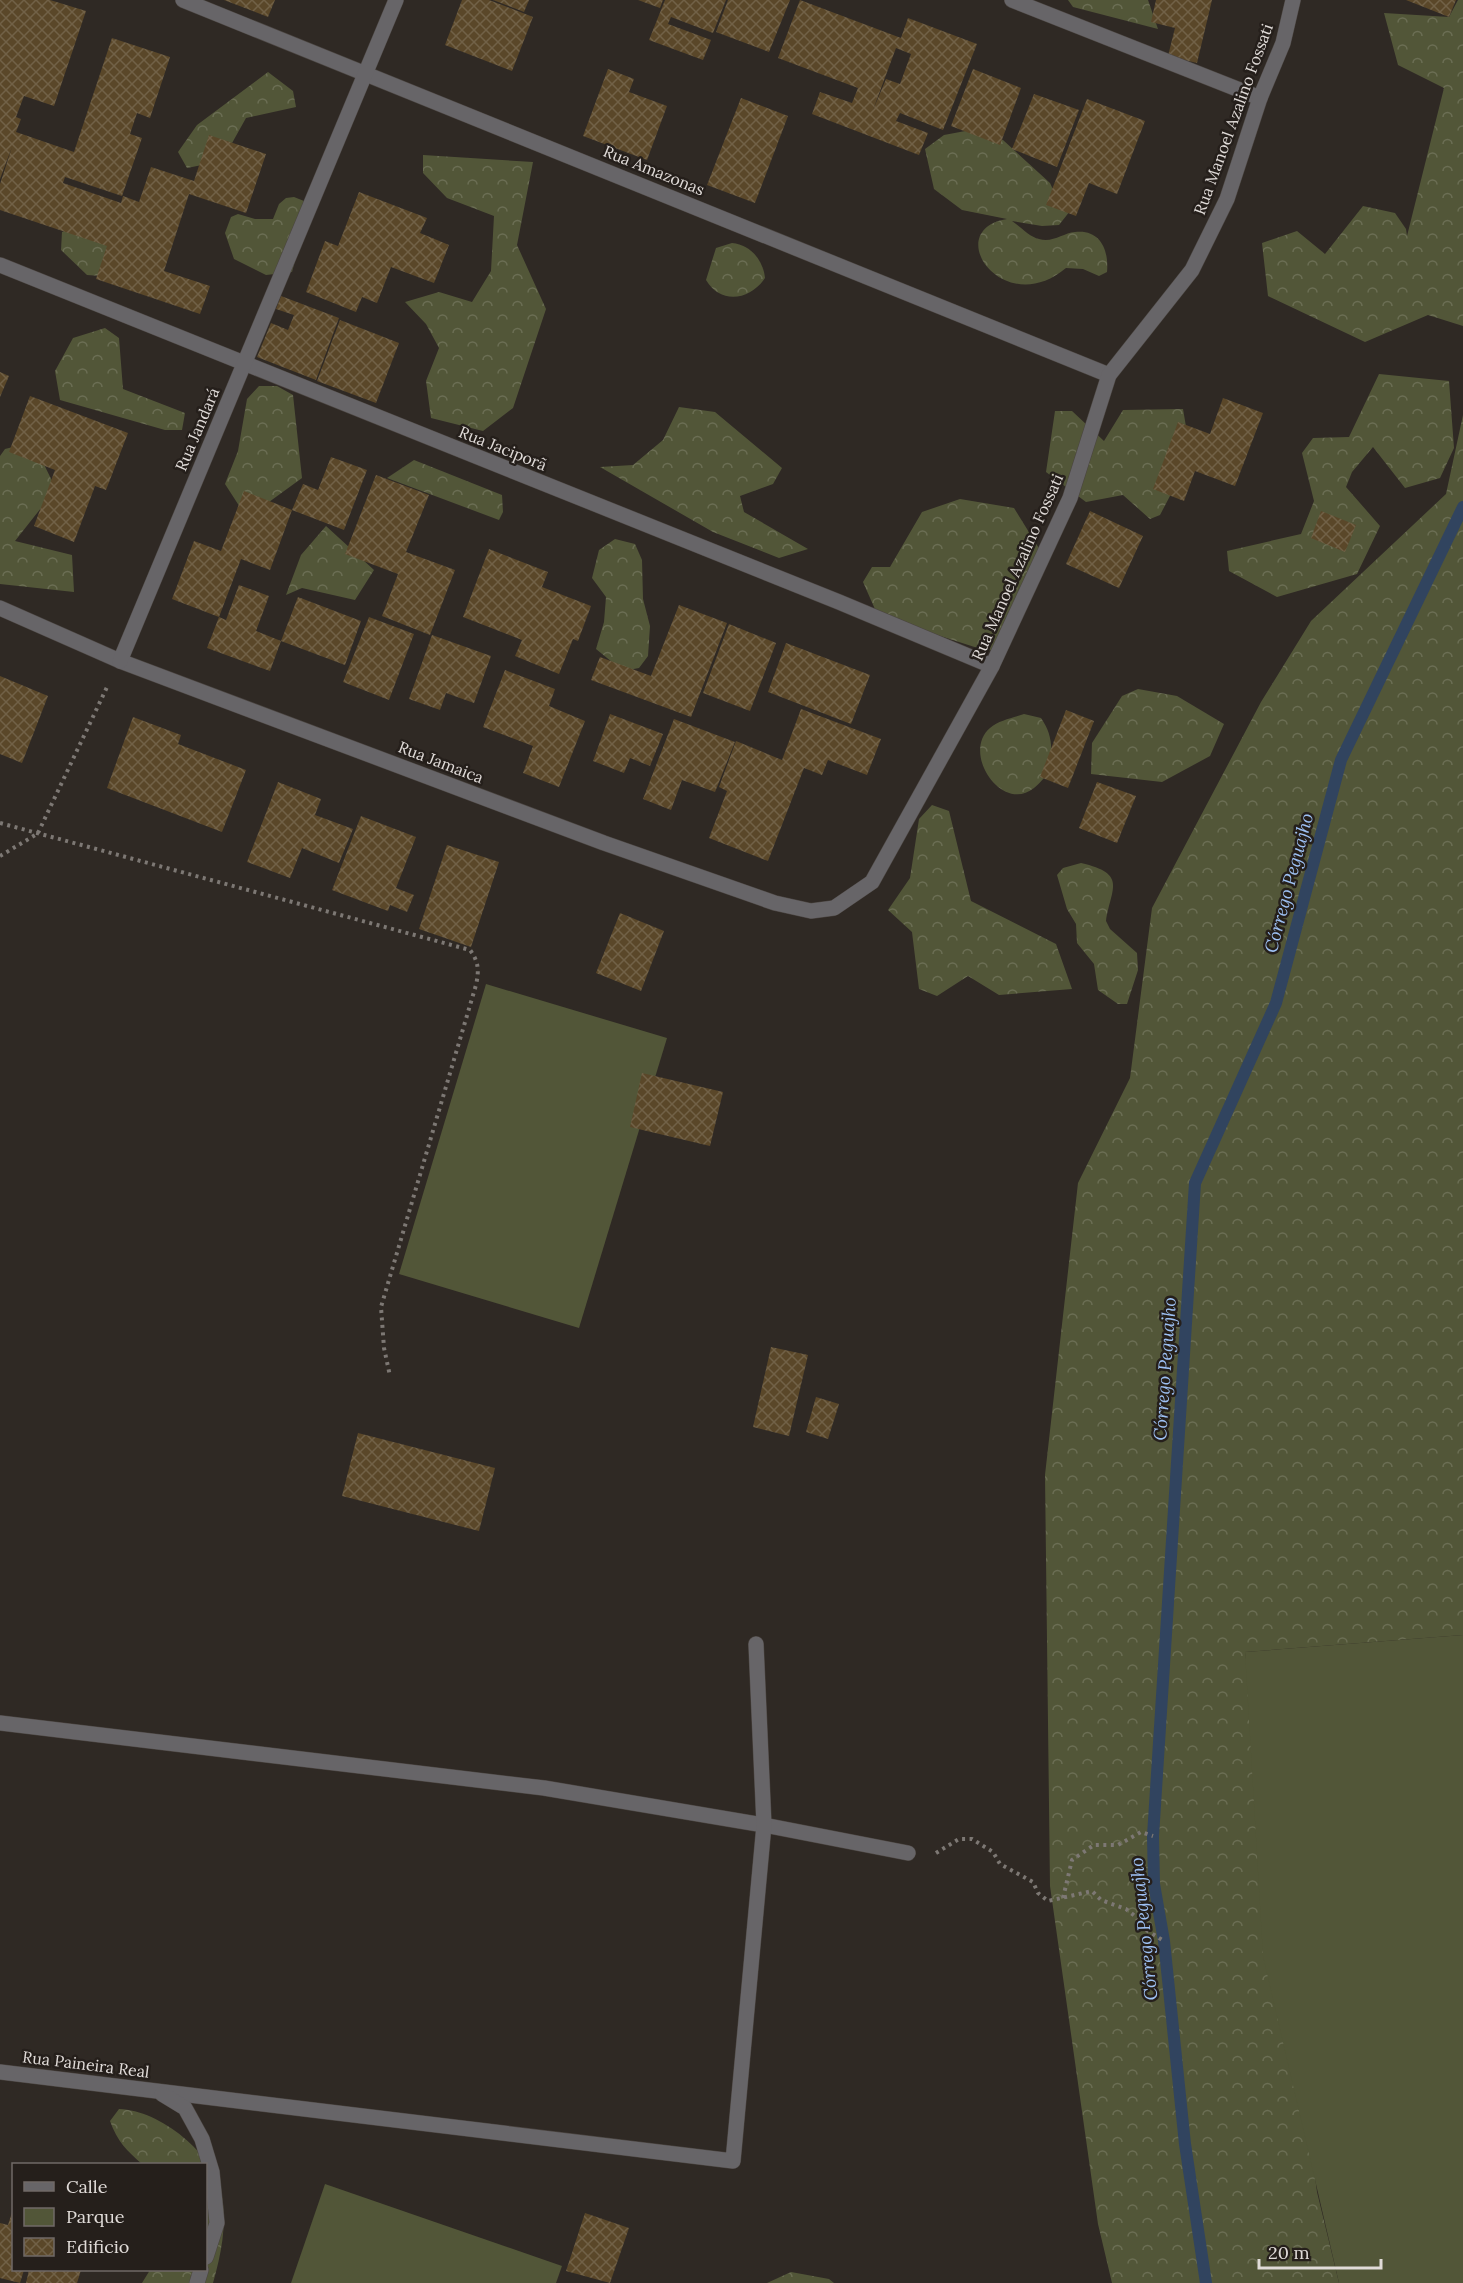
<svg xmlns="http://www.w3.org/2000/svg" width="1463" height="2283" viewBox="0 0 1463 2283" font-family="Lora,serif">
<defs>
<pattern id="forest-crowns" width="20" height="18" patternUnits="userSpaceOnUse" patternTransform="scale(1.5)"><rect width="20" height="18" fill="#525638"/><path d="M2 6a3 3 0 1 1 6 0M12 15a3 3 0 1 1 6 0" fill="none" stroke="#6b6e54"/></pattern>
<pattern id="building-cross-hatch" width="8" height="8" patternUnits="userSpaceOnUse" patternTransform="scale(1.5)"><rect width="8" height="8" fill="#5a4729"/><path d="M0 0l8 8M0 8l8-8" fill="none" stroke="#716147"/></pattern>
</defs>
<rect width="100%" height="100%" fill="#2f2924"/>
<g fill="url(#forest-crowns)">
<polygon points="1068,0 1148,0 1158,29 1073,7"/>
<polygon points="1458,0 1463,0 1463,326 1428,315 1365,342 1268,296 1262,243 1297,231 1325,254 1363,206 1395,213 1406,229 1407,236 1444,88 1398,65 1384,13 1449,17"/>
<polygon points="268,72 293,91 296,107 246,118 222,161 187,168 178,152 197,125"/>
<path d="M976 129 1003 140 1050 183 1056 196 1070 211 1059 225 1042 226 1012 221C1021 227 1030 237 1039 239 1053 243 1063 233 1075 232 1101 229 1109 251 1107 272L1099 276 1083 269 1066 268C1003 321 940 230 1007 219L962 210 934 189 925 149 944 135Z"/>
<polygon points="423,155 533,162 517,245 546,309 513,408 483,431 431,418 426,381 439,348 426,324 405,302 439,292 472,302 491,271 494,216 447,198 423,173"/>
<polygon points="294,197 309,203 315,210 313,218 300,242 292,272 266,275 234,259 225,233 231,217 238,214 255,219 273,219 279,204 286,198"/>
<polygon points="71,229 113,242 101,276 87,275 61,250 62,232"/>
<path d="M732 243C751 245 763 260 765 278 750 300 721 305 706 280L716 248Z"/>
<polygon points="105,328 119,338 123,389 185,413 182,430 165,430 60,400 55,371 73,338"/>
<polygon points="1379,374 1449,381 1454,448 1440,478 1405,488 1373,447 1352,472 1346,487 1380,526 1357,574 1277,597 1229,571 1227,551 1301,534 1314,501 1302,453 1313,438 1349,437"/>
<polygon points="259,386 277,386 293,395 302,478 247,518 225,484 238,451 247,399"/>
<polygon points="679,407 715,412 782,468 773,484 740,496 744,512 808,549 779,558 713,532 600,467 633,465 663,440"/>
<polygon points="1183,409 1191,456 1160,515 1150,519 1123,495 1086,502 1046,472 1055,411 1072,411 1104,441 1123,410"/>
<polygon points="1463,415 1463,1635 1245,1652 1317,2192 1339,2283 1112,2283 1098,2224 1050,1886 1045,1475 1078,1183 1130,1078 1152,908 1261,702 1311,621 1446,494"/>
<polygon points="33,442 56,489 15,541 72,555 74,592 0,584 0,456 5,449"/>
<polygon points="414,460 502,495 503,512 499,520 387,478"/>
<polygon points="960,499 1014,508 1040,550 1004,647 987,651 878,616 863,582 872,567 890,567 922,512"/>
<polygon points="326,526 374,570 355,600 302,588 286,595 301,555"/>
<polygon points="615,539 635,544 642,560 643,599 650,626 648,656 639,668 623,671 596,649 604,622 606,597 592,578 599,550"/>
<polygon points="1138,689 1177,696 1224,724 1210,756 1162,782 1091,774 1092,743 1122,696"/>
<path d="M1024 714 1041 718C1052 734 1053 748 1049 766 1047 776 1042 781 1034 788 1002 814 961 753 990 728 999 720 1013 718 1024 714Z"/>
<polygon points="932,805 949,811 971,901 1056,944 1072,989 999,995 968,976 937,996 919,989 912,932 888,910 910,878 919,819"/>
<path d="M1081 863C1128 874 1111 888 1106 921L1110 929 1137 953 1138 970 1127 1004H1118L1098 990 1094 964 1077 943 1076 924 1067 909 1057 875 1063 868Z"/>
<path d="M119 2109C160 2110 215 2154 222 2196 227 2226 221 2255 213 2283H142L150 2270H206V2164H142C127 2151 117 2141 110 2121Z"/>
<polygon points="791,2272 829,2279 834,2283 767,2283"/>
</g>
<g fill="#525638">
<polygon points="486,984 667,1038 579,1328 399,1274"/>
<polygon points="1463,1635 1463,2283 1339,2283 1263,1956 1245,1652"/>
<polygon points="325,2184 562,2266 556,2283 291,2283"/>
</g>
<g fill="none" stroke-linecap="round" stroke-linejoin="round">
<polyline stroke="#31445f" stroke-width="12" points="1206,2283 1185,2144 1164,1941 1154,1884 1153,1836 1195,1183 1276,1003 1341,760 1463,507"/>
</g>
<g fill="url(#building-cross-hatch)" fill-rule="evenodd">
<polygon points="0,0 50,0 86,11 54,106 24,96 16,117 21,119 16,132 74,152 112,38 170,57 150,118 137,113 130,134 142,138 122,196 65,177 63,183 121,203 123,196 139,202 151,167 194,181 209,135 266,154 246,213 189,194 164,271 210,286 200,314 96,279 107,246 0,210 0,184 12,147 0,179"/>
<polygon points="224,0 275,0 268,17"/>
<polygon points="462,0 489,0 533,17 512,71 445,45"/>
<polygon points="493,0 529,0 524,12"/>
<polygon points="638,0 663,0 660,8"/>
<polygon points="665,0 726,0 713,33 671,17 668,24 711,40 703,60 649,40"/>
<polygon points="728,0 790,0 769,52 716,32"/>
<path d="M800 0 901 38 908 18 977 44 943 130 900 113 896 121 928 133 919 155 812 114 820 92 852 103 858 88 778 58ZM896 48 911 54 900 84 886 79 873 110Z"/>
<polygon points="1156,0 1212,0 1197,63 1168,56 1175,28 1151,22"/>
<polygon points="1406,0 1456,0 1449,17"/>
<polygon points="608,69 634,79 629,92 667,106 647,160 583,136"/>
<polygon points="973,69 1021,88 1000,145 951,126"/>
<polygon points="1034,94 1079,110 1057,167 1012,149"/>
<polygon points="741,98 788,116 755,203 707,185"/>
<polygon points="1087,99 1145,121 1117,194 1089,183 1076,216 1046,205"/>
<polygon points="359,192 427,218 420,233 449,245 434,283 391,267 377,303 362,297 356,312 306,292 325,241 338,246"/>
<polygon points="281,296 339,318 316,380 257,357 271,323 288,330 294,315 276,309"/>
<polygon points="340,320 399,343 376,403 317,381"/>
<polygon points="0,372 9,376 0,397"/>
<polygon points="30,396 128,433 106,490 95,486 74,542 34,526 55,470 9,452"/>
<polygon points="1223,398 1263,413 1235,486 1195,471 1184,501 1153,489 1178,422 1210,434"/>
<polygon points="331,457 367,470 344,530 292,510 303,484 318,490"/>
<polygon points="376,475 429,495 406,552 455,570 430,635 382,616 398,574 345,554"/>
<polygon points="244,491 292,510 270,570 241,559 219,617 226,620 239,585 269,596 256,631 281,641 270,671 207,648 219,617 172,599 194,541 221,551"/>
<polygon points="1090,511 1143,536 1119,588 1066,564"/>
<polygon points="1321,511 1356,525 1345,552 1311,538"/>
<polygon points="489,549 548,572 542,587 591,606 578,641 573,639 559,674 515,656 522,640 463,617"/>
<polygon points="298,597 361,621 345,665 281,641"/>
<polygon points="679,605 727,623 691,717 591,680 600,657 651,676"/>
<polygon points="369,617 414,634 389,700 343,682"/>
<polygon points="729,624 776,643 750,711 703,693"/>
<polygon points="432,635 491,656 474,703 446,693 440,710 409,699"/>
<polygon points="786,643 870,675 851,724 768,692"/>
<polygon points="505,670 555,689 549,706 585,721 559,787 523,773 533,746 483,727"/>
<polygon points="0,676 48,696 22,763 0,754"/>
<polygon points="801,709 881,739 867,775 828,760 822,775 804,768 768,861 709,838 727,791 719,787 736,741 782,760"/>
<polygon points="1066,710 1094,721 1068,788 1040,777"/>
<polygon points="610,714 663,734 650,766 630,758 624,773 593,761"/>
<polygon points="133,717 181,735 178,744 246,770 222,832 107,788"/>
<polygon points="674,719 735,742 715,792 682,780 671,810 643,799"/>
<polygon points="278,782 321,799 315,815 353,829 339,863 302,848 290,878 247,862"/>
<polygon points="1097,782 1136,796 1117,843 1079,828"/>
<polygon points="361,816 416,837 396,888 414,895 407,912 390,905 388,911 332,890"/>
<polygon points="447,845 499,862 471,947 419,929"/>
<polygon points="620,913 664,931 641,991 596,973"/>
<polygon points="642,1073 723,1092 710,1146 630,1127"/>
<polygon points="771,1347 808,1355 789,1436 753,1427"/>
<polygon points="816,1397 839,1404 828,1439 806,1432"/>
<polygon points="358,1433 495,1468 479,1531 342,1496"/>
<polygon points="13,2209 14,2270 24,2270 20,2283 0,2278 0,2223 8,2225"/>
<polygon points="585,2213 629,2228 610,2283 566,2271"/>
<polygon points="29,2270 81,2270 77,2283 26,2283"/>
</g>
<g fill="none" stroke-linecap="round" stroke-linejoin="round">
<defs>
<g id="minor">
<polyline points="183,0 1109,375"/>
<polyline points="1012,0 1260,98"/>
<polyline points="0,265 839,602 992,666"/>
<polyline points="0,608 120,661 604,843 775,903 811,911 834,908 872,882 992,666 1070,498 1109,375 1192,270 1227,199 1260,98 1283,43 1293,0"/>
<polyline points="120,661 396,0"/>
<polyline points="0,1723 544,1788 764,1825 908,1853"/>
<polyline points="0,2072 733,2161 764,1825 756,1644"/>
<polyline points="162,2094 185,2108 202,2139 212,2172 217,2223 206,2257"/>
<polyline points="197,2283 201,2270"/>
</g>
</defs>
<use href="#minor" stroke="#4b4541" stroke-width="16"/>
<g stroke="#7d7874" stroke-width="4" stroke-dasharray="3 4.5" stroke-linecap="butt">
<path d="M0 823 470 950C479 962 479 971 476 985L381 1307 384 1348 390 1376"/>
<polyline points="38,833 108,685"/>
<polyline points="0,856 37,834"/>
<polyline points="936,1853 959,1839 972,1839 993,1852 1000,1864 1033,1882 1038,1893 1048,1901 1092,1891 1101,1900 1126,1909 1136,1917 1143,1928 1164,1941"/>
<polyline points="1063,1898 1072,1860 1094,1845 1118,1845 1141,1832 1153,1836"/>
</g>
<use href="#minor" stroke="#676568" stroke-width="15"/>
</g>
<g text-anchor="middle" stroke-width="5" stroke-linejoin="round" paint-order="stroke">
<g font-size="16" fill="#e0dbd8" stroke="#251f1b">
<text transform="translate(1233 119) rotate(-70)" y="6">Rua Manoel Azalino Fossati</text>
<text transform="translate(654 170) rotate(22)" y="6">Rua Amazonas</text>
<text transform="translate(197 429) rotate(-67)" y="6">Rua Jandará</text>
<text transform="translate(503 448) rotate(22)" y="6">Rua Jaciporã</text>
<text transform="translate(1017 567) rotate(-66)" y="6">Rua Manoel Azalino Fossati</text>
<text transform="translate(441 762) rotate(21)" y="6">Rua Jamaica</text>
<text transform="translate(86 2064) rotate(7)" y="6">Rua Paineira Real</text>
</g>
<g font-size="18" font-style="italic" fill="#9ec1f4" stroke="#251f1b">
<text transform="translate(1289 883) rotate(-75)" y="6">Córrego Peguajho</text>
<text transform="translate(1165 1369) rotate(-86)" y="6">Córrego Peguajho</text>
<text transform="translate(1144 1929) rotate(-96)" y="6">Córrego Peguajho</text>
</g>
</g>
<rect x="12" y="2163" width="195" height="108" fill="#251f1b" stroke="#706a67" stroke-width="1.5"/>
<rect x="24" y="2182" width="30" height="9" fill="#676568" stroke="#706a67" stroke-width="1.5"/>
<text x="66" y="2193" font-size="18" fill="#e0dbd8">Calle</text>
<rect x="24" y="2208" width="30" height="18" fill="#525638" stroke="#706a67" stroke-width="1.5"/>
<text x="66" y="2223" font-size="18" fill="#e0dbd8">Parque</text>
<rect x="24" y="2238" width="30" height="18" fill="url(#building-cross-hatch)" stroke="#706a67" stroke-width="1.5"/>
<text x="66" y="2253" font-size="18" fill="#e0dbd8">Edificio</text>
<path d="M1259 2259v9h122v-9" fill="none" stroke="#e0dbd8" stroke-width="3"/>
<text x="1268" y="2259" font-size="18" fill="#e0dbd8" stroke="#251f1b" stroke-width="4.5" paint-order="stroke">20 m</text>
</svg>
